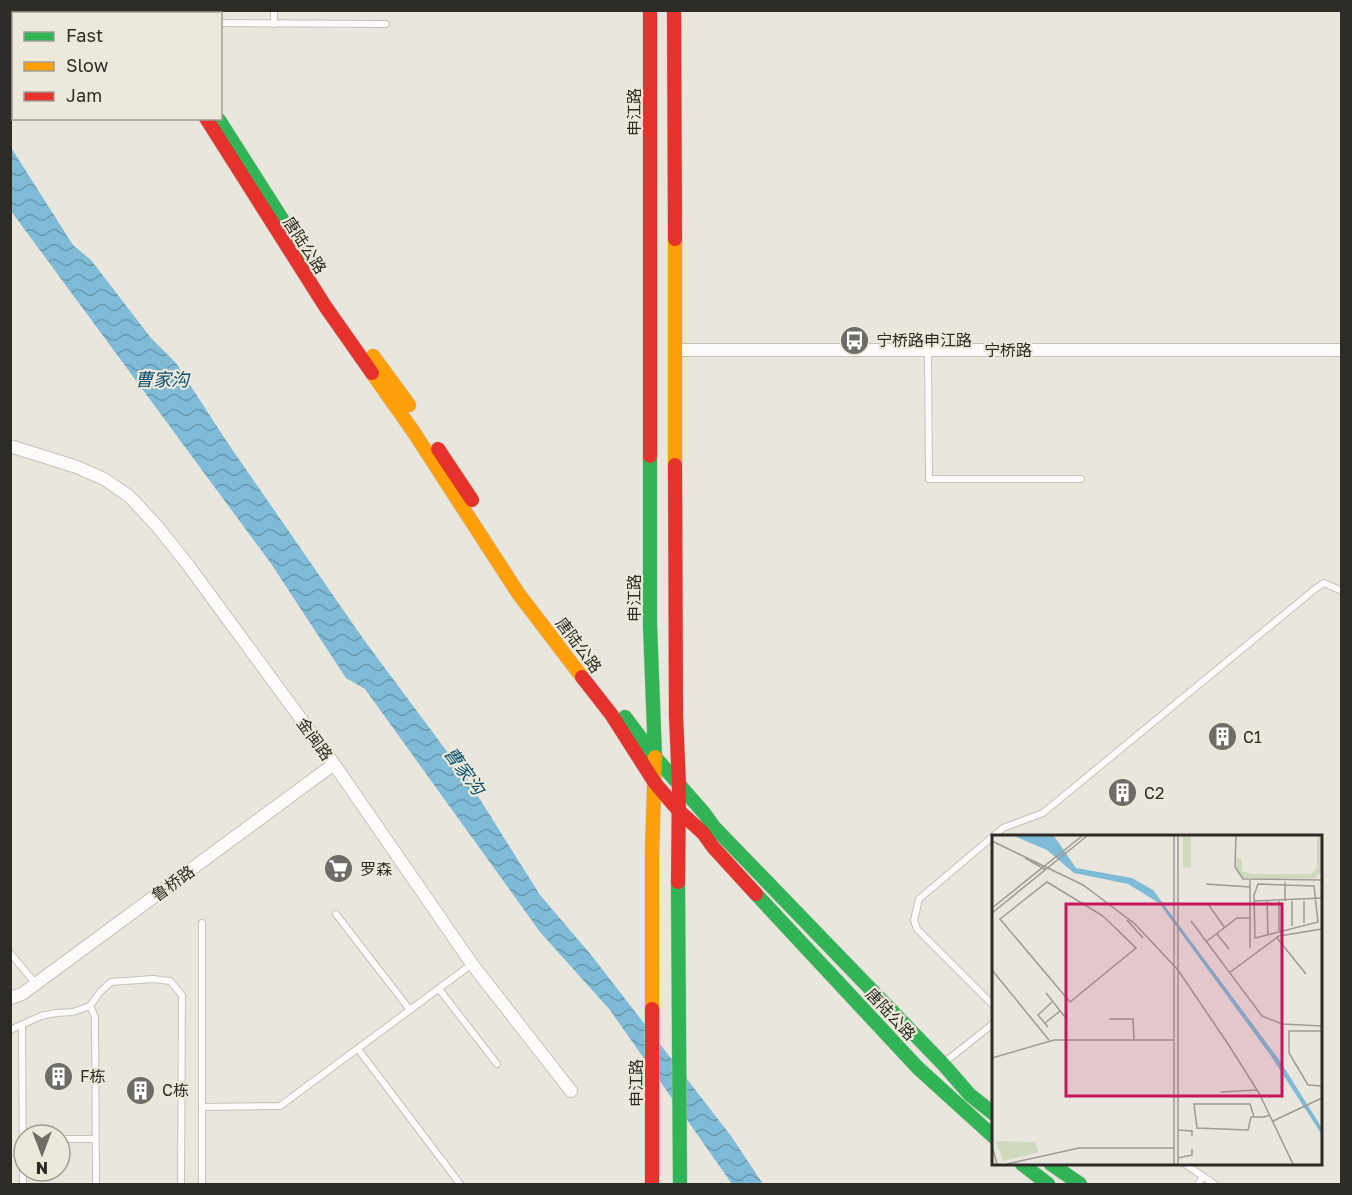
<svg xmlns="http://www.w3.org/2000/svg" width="1352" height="1195" viewBox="0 0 1352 1195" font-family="'Golos Text','Noto Sans SC',sans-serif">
<defs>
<pattern id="water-waves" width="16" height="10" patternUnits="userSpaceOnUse" patternTransform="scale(1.5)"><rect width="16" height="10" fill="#7fbbd6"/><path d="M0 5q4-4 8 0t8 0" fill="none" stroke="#6898ad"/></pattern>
</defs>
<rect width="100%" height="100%" fill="#e9e6de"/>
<polygon fill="url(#water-waves)" points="10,146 73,245 91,260 151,338 176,363 225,439 364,640 466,777 540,895 592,956 731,1136 763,1184 732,1184 610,1010 540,932 365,689 346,678 272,565 11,211"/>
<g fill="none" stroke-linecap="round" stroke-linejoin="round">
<defs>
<g id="lane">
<polyline points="274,10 274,24"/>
<polyline points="220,23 386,24"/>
<polyline points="928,351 929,479 1081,479"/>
<polyline points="336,914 410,1010"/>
<polyline points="202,923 202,1184"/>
<polyline points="10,953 36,984"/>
<polyline points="439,989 497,1064"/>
<polyline points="90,1006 95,1017 96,1184"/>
<polyline points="994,1006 917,929 914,920 919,899 1003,828 1043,813 1315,589 1324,583 1342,591"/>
<polyline points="22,1026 23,1184"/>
<polyline points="10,1030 41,1016 56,1013 73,1012 90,1006 100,992 111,982 153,979 170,981 182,995 181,1184"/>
<polyline points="358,1049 460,1184"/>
<polyline points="945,1062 994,1023"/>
<polyline points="202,1107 280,1106 472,964"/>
<polyline points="60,1139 95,1139"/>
<polyline points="1185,1164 1214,1184"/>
<polyline points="1198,1184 1203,1177"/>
</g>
<g id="street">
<polyline points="675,350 1342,350"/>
<polyline points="10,446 77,467 104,479 129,496 157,526 188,565 334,764 472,964 571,1091"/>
<polyline points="10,998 22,994 334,764"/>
</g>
<g id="fast">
<polyline points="153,10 155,14"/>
<polyline points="219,120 308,260"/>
<polyline points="650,456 650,624 655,757"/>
<polyline points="625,717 655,757 704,813 714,827 943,1064 970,1095 994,1114"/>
<polyline points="678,882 680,1184"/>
<polyline points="756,894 918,1068 994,1137"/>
<polyline points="1022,1164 1048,1184"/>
<polyline points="1051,1164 1080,1184"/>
</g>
<g id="slow">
<polyline points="675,239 675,465"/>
<polyline points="373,356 409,405"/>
<polyline points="372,373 413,431 518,593 582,677"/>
<polyline points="652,1009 652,853 655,757"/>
</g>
<g id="jam">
<polyline points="650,10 650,456"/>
<polyline points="674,10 675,239"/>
<polyline points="206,118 325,306 372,373"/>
<polyline points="438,449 472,500"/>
<polyline points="675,465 676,716 679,785 678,882"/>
<polyline points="582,677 611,714 655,783 678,810 703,833 713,847 756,894"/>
<polyline points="652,1009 652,1184"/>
</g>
</defs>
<use href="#lane" stroke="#c4c2bb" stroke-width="8"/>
<use href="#street" stroke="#c4c2bb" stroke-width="14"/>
<use href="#fast" stroke="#c4c2bb" stroke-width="15"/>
<use href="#slow" stroke="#c4c2bb" stroke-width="15"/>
<use href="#jam" stroke="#c4c2bb" stroke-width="15"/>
<use href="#lane" stroke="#fcfbfa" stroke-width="6"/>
<use href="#street" stroke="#fcfbfa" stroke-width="12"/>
<use href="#fast" stroke="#30b455" stroke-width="14"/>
<use href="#slow" stroke="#ff9f0a" stroke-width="14"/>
<use href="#jam" stroke="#e5322d" stroke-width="14"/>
</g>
<defs>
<symbol id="bus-disc" viewBox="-11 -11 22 22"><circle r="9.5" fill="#6e6c66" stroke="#ede9da"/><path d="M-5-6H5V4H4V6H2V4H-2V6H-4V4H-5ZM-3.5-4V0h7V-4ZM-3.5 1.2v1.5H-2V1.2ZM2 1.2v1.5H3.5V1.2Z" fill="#fff"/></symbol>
<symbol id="building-disc" viewBox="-11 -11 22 22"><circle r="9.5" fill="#6e6c66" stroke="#ede9da"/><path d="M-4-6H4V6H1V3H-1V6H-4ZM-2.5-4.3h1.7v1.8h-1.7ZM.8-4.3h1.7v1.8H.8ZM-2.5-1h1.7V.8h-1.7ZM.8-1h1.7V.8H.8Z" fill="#fff"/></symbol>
<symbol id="supermarket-disc" viewBox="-11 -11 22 22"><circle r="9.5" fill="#6e6c66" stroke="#ede9da"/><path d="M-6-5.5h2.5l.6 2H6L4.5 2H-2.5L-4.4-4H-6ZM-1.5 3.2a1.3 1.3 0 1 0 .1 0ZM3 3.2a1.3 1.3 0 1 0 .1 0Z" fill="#fff"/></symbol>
</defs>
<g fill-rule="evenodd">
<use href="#bus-disc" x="838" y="324" width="33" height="33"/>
<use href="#building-disc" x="1206" y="720" width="33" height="33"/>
<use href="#building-disc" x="1106" y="776" width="33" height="33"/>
<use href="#supermarket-disc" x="322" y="852" width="33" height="33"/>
<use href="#building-disc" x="42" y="1060" width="33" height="33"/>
<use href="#building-disc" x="124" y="1074" width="33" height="33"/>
</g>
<g text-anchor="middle" stroke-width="4.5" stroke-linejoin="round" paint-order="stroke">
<g font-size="16" fill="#2c2b25" stroke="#ede9da">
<text transform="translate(634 112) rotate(-90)" y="6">申江路</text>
<text transform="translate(305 245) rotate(57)" y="6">唐陆公路</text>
<text x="1008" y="356">宁桥路</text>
<text transform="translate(634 598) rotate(-90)" y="6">申江路</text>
<text transform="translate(579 645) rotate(53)" y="6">唐陆公路</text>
<text transform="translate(315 739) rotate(54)" y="6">金闽路</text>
<text transform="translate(173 883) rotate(-36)" y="6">鲁桥路</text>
<text transform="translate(891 1014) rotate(47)" y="6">唐陆公路</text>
<text transform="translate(636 1083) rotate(-90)" y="6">申江路</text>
</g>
<g font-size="16" fill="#2c2b25" stroke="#ede9da" text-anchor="start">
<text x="876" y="346">宁桥路申江路</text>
<text x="1243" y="743">C1</text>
<text x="1144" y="799">C2</text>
<text x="360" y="875">罗森</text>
<text x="80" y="1082">F栋</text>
<text x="162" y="1096">C栋</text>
</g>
<g font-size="18" font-style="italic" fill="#0a526f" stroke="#ede9da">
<text x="162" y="386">曹家沟</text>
<text transform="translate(464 771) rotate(54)" y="6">曹家沟</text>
</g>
</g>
<g transform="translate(992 835)">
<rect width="330" height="330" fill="#e9e6de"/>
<path d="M191 1H199V33L191 32ZM325 1H330V35L324 43 251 44 245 36 243 20 250 25V36L260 39H319L325 33Z" fill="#cfdabd"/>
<path d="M4 306 43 307 47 317 11 326Z" fill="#cfdabd"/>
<path d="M22 1H62L84 33 140 43 161 55 288 226 330 293V300L279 221 167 68 136 49 82 38 55 15Z" fill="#7fbbd6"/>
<path fill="none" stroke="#9d9b94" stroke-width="1.5" d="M182 1V329M186 1V329M244 1 243 32 251 44 330 45M0 6 91 50 143 89 186 135 238 212 267 258 301 329M33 23 54 35M258 45V113M55 47 111 81 144 113 78 167 8 84ZM293 47V66M214 49 258 52M266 49 322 51 326 87 263 103 262 60ZM262 66 330 63M275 66 276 99M287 66V96M300 66V91M312 66V88M216 69 233 93M0 73 90 1M0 78 95 1M135 85 151 103M199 86 270 181 290 189 330 191M225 99 237 114M285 103 314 139M215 106 245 83H258M0 135 57 205M237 138 287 101 330 94M54 158 73 182M117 184H141L142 205M53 188 68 176M56 192 46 180 60 167M330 196H297V218L316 250 330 251M0 223 62 205H181M229 257 265 255M262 282 258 269H202L205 293 256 295 259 282H272L278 280M281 286 330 263M186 295 200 296V301M0 311 5 329M186 323 200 320V314M15 329 87 313H182"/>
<path fill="#c2185b" fill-opacity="0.15" stroke="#c2185b" stroke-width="3" d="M74 69H290V261H74Z"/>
<rect width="330" height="330" fill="none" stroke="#2c2b25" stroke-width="3"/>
</g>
<rect width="1352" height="1195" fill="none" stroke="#2c2b25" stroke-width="24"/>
<rect x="12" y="12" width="210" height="108" fill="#ede9da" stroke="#a09d92" stroke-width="1.5"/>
<rect x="24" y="32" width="30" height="9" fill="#30b455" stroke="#a09d92" stroke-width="1.5"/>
<text x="66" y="42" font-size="18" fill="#2c2b25">Fast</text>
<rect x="24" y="62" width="30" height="9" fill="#ff9f0a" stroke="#a09d92" stroke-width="1.5"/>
<text x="66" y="72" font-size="18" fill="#2c2b25">Slow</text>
<rect x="24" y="92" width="30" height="9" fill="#e5322d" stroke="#a09d92" stroke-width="1.5"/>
<text x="66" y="102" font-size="18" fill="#2c2b25">Jam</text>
<g transform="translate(42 1153) rotate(180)"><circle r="28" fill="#ede9da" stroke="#a09d92" stroke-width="1.5"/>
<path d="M0-4.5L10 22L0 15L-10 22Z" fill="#6e6c66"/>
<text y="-9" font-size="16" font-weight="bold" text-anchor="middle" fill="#2c2b25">N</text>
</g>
</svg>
